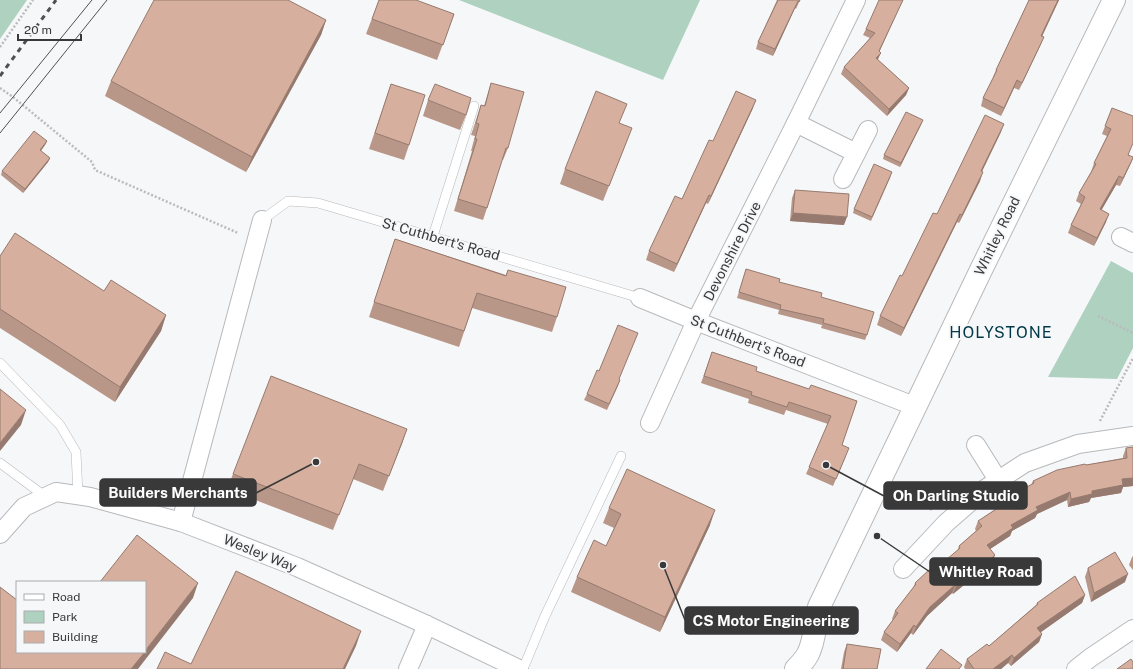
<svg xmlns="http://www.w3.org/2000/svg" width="1133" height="669" viewBox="0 0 1133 669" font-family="'Public Sans',sans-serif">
<rect width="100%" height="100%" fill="#f6f7f9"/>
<g fill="#aed1c0">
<polygon points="0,0 27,0 0,39"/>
<polygon points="459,0 700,0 663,80"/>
<polygon points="1111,261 1133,273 1133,348 1117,379 1048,377"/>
</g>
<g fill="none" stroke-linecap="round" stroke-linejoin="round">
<defs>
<g id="lane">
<polyline points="262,220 288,201 318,203 640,298"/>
<polyline points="433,236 474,106"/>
<polyline points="0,363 60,425 76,452 78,495"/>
<polyline points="0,463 46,497"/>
<polyline points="523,669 545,616 621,456"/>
</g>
<g id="street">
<polyline points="796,123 856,153"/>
<polyline points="843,179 868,130"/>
<polyline points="1121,237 1133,243"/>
<polyline points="640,298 696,321 914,406"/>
<polyline points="650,423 696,321 796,123 856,0"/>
<polyline points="976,445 998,480"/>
<polyline points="181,522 262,220"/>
<polyline points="0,534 24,507 56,492 90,497 181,522 297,567 427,625 519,669"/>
<polyline points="903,569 946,523 985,489 1025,463 1078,444 1133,436"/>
<polyline points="408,669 427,625"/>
<polyline points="1076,669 1090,658 1133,629"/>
</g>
<path id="secondary" d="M796 669C800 665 805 660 808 654 815 641 815 622 819 607L980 272 1114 0"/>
</defs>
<use href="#lane" stroke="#b8b9bb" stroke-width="10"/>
<use href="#street" stroke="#b8b9bb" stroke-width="20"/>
<use href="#secondary" stroke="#b8b9bb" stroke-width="24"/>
<g stroke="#babbbd" stroke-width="2.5" stroke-dasharray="2 2" stroke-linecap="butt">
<polyline points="0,47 33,0"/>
<polyline points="0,88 13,97 92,162 95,170 238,233"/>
<polyline points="1098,316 1133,333"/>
<polyline points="1100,421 1133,358"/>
<polyline points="900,489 932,510"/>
</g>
<use href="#lane" stroke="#fff" stroke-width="9"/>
<use href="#street" stroke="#fff" stroke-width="18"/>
<use href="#secondary" stroke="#fff" stroke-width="22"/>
<g stroke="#505051" stroke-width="1">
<polyline points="0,113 92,0"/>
<polyline points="0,133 107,0"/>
</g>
<polyline stroke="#505051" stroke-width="3" stroke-dasharray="5 5" stroke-linecap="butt" points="0,76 56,0"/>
</g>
<g fill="#b89688">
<polygon points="379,0 454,14 437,60 366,34"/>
<polygon points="777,0 800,0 796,9 795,8 773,56 756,49 758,42"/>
<polygon points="903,0 879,51 878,60 909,88 906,95 887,116 841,74 844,67 870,38 863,35 866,29"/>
<polygon points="1029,0 1059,0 1042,36 1041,44 1019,90 1014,88 1001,116 981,106 983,98 993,78 993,77 996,70"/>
<polygon points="326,20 321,35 246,172 105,96 111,81"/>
<polygon points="491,83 508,148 503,160 502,160 487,208 483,220 454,211 472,151 471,151 475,136 471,135 481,105 484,106"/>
<polygon points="391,84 409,145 404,160 369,149"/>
<polygon points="428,100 466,115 460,130 423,116"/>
<polygon points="753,108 708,204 706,203 674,272 646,260 649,251 682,199 713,141"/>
<polygon points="1112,108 1129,155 1133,158 1130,165 1120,186 1116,185 1101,210 1106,222 1094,246 1068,233 1071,225 1081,204 1076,201 1079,193 1091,172 1094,163 1107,136 1102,134"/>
<polygon points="923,120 900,167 883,159 884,155"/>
<polygon points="619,124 626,143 603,201 560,184 565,169"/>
<polygon points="1001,132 981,172 980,181 959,223 957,222 901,336 877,325 880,316 937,214"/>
<polygon points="47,141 45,145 41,151 50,158 48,162 23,193 1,175 2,171"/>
<polygon points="891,176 871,221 853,213 854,209"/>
<polygon points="795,190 844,225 790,221 792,198"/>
<polygon points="395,239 506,275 508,270 557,317 552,332 472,308 459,347 369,317"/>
<polygon points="0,256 104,291 166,315 161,331 115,402 0,328"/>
<polygon points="746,269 779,282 821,297 867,335 865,340 821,328 822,325 778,314 779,310 737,298"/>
<polygon points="712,352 756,371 809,389 857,401 842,445 846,456 833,486 806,474 828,424 786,410 784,415 748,403 749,399 701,383"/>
<polygon points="619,379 620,380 618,386 607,410 584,400 587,394"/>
<polygon points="407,429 383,491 353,479 333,530 227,489 233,474"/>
<polygon points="1133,447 1133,486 1123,487 1121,493 1091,498 1089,502 1068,507 1067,500 1037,514 1035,518 1012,531 1010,536 990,549 992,563 976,578 975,576 953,594 952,593 927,616 913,635 911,633 897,652 881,640 884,632 893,620 892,619 895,611 913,588 915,583 933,571 957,552 959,546 976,531 975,529 978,521 1000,506 1002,501 1031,485 1033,481 1086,465 1123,458 1123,456 1126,448"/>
<polygon points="609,508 710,525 660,632 571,592 577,577 606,546 614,528 603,523"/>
<polygon points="1133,556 1133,570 1129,565 1132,557"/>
<polygon points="1088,568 1125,582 1091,602 1085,577"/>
<polygon points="1085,595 1082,603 1041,632 1042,634 1039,642 1011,666 1008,663 1001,669 965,669 964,667 967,659 989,646 1036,605 1037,603"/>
<polygon points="847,644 877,669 841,669 844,652"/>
</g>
<g fill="#967a6f">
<polygon points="903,0 877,57 881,53 878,59 873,64 879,51"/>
<polygon points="1058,0 1059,0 1039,43 1041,36"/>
<polygon points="798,1 795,8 773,56 775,49"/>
<polygon points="326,20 321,35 246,172 252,157"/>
<polygon points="1044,37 1041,44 1019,90 1022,83"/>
<polygon points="1017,80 1014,88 1001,116 1004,108"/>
<polygon points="909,88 906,95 887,116 889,109"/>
<polygon points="756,100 753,108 708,204 711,196"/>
<polygon points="923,120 921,125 900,167 901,163"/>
<polygon points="1004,124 1001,132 978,180 981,171"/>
<polygon points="47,141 45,145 38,154 40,150"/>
<polygon points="50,158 48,162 23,193 25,189"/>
<polygon points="1133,158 1130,165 1120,186 1123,178"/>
<polygon points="983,172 980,181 959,223 962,215"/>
<polygon points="1119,176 1116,185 1097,218 1100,209"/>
<polygon points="709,195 706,203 674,272 677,264"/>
<polygon points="793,213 847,217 844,225 790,221"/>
<polygon points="960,214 957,222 901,336 904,328"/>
<polygon points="1109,214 1106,222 1094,246 1097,238"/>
<polygon points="166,315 161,331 115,402 120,387"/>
<polygon points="26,410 21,425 0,451 0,443"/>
<polygon points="407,429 402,444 383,491 389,476"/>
<polygon points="1133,478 1133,486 1123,487 1121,493 1091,498 1089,502 1068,507 1071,499 1122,479"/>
<polygon points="1070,492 1067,500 1037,514 1035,518 1012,531 1010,536 984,553 987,545 1011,525 1036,507"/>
<polygon points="715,510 710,525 660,632 665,617"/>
<polygon points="995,555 992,563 976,578 979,570"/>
<polygon points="978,568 975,576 953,594 956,586"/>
<polygon points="1128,574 1125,582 1091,602 1094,593"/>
<polygon points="198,583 193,598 138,669 131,669"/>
<polygon points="955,585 952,593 927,616 913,635 916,627 930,607"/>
<polygon points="1085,595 1082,603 1034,637 1037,628"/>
<polygon points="914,625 911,633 897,652 900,644"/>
<polygon points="361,631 356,646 345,669 343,669"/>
<polygon points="1042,634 1039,642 1011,666 1014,658"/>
<polygon points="1012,655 1008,663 1001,669 993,669"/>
</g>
<g fill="#d6af9e" stroke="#967a6f">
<polygon points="154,0 288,0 326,20 252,157 111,81"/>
<polygon points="379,0 416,0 454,14 443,45 372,19"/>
<polygon points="778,0 800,0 799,2 798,1 775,49 758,42"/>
<polygon points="879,0 903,0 879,51 881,53 876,58 909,88 889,109 844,67 875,33 866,29"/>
<polygon points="1029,0 1058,0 1041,36 1044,37 1022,83 1017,80 1004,108 983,98 997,70 996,70"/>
<polygon points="491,83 524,92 508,148 506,148 487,208 458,199 477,139 475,139 479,124 476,123 481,105 485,106"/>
<polygon points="391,84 425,95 409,145 375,133"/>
<polygon points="435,84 471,98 466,115 428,100"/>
<polygon points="596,91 627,104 619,123 632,128 609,186 565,169"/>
<polygon points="736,91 756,100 711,196 709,195 677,264 649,251 675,196 682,199 709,140 713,141"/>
<polygon points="1112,108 1133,116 1133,143 1128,155 1133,157 1133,158 1123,178 1119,176 1100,209 1109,214 1097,238 1071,225 1085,197 1079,193 1096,164 1094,163 1111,129 1105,126"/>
<polygon points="906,112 923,120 901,163 884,155"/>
<polygon points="985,115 1004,124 981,171 983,172 962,215 960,214 904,328 880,316 900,275 902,276 933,213 937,214"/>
<polygon points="34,131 47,141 40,150 50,158 25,189 2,171"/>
<polygon points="874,164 892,172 872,217 854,209"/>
<polygon points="795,190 849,194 847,217 793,213"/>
<polygon points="15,233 104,291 111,280 166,315 120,387 0,309 0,256"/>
<polygon points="395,239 506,276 508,270 566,287 557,317 477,293 464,331 374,302"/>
<polygon points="746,269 780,279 779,282 822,293 821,297 874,312 867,335 823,323 824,319 780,309 781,305 739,292"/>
<polygon points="618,325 638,333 619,379 620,380 609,404 587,394 597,370 599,371"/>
<polygon points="712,352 757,367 756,371 809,389 811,385 857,401 842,445 849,448 836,479 809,467 831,416 789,402 787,407 751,395 752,392 704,376"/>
<polygon points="271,376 407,429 389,476 359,464 339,515 233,474"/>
<polygon points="0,389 26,410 0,443"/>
<polygon points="1133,447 1133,478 1122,479 1123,485 1092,491 1092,494 1071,499 1070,492 1036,507 1038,510 1011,525 1013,528 987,545 995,555 979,570 978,568 956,586 955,585 930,607 916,627 914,625 900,644 884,632 898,613 895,611 916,584 915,583 931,568 933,571 960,548 959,546 982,526 978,521 1004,504 1002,501 1034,483 1033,481 1057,470 1085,464 1086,465 1127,458 1126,448"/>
<polygon points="627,469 715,510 665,617 577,577 594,540 606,546 621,514 609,508"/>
<polygon points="137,535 198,583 145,651 145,582 100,582"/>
<polygon points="1115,552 1128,574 1094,593 1088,568"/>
<polygon points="236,571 361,631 343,669 157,669 165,652 191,664"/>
<polygon points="1075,576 1085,595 1037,628 1042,634 1014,658 1012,655 993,669 974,669 967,659 987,644 989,646 1038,604 1037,603"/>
<polygon points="0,587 17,600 17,652 145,652 131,669 0,669"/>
<polygon points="847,644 881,649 877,669 843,669"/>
<polygon points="941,649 962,665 959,669 926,669"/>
<polygon points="1131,659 1133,662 1133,669 1117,669"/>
</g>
<g text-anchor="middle" stroke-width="4" stroke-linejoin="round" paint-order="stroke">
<g font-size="14" fill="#39393a" stroke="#f6f7f9">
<text transform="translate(997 236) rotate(-64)" y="5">Whitley Road</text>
<text transform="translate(441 239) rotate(16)" y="5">St Cuthbert's Road</text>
<text transform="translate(732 251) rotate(-63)" y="5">Devonshire Drive</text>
<text transform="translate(748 341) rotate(21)" y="5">St Cuthbert's Road</text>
<text transform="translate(260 553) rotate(22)" y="5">Wesley Way</text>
</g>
<g font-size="16" letter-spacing="1" fill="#003848" stroke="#f6f7f9">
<text x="1001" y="338">HOLYSTONE</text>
</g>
</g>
<path fill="none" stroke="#39393a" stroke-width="1.5" d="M316 462L256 493M826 465L884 496M877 536L930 572M663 565L685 620"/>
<g fill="#39393a" stroke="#f6f7f9" stroke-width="1.5">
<circle cx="316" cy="462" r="4"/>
<circle cx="826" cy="465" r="4"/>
<circle cx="877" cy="536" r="4"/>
<circle cx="663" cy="565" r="4"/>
</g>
<g fill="#39393a" stroke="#39393a" stroke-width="1.5">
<rect x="100" y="479" width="156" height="27" rx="4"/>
<rect x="884" y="482" width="143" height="27" rx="4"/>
<rect x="930" y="558" width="111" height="27" rx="4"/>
<rect x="685" y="607" width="173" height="27" rx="4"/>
</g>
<g font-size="15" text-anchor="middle" font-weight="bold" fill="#fff">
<text x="178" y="498">Builders Merchants</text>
<text x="956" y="501">Oh Darling Studio</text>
<text x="986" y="577">Whitley Road</text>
<text x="771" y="626">CS Motor Engineering</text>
</g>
<rect x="16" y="581" width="130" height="72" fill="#f6f7f9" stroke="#aaabad"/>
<rect x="24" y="594" width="20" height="6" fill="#ffffff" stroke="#aaabad"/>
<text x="52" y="601" font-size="12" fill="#39393a">Road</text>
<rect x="24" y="611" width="20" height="12" fill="#aed1c0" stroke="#aaabad"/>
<text x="52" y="621" font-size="12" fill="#39393a">Park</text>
<rect x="24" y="631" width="20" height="12" fill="#d6af9e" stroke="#aaabad"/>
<text x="52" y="641" font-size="12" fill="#39393a">Building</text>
<path d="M18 34v6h63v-6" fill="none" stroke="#39393a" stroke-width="2"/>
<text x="24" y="34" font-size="12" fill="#39393a" stroke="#f6f7f9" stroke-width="3" paint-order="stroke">20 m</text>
</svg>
